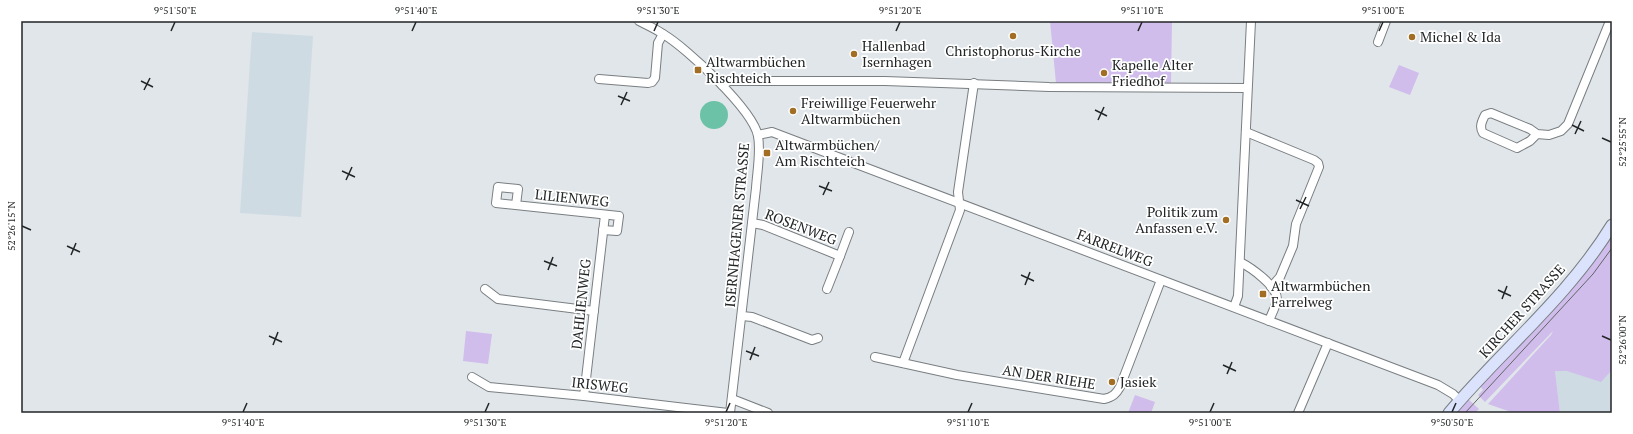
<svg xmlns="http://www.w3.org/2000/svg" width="1633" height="434" viewBox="0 0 1633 434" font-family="'PT Serif',serif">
<rect width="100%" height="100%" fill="#e0e6ea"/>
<g fill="#cedbe3">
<polygon points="252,32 313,36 301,217 240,213"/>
<polygon points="1612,360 1612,413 1560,413 1555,371 1567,371"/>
</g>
<g fill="#d0bdeb">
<polygon points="1050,21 1172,21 1171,83 1056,83"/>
<polygon points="1399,65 1419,73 1410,95 1389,87"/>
<polygon points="1612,233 1611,371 1601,382 1567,371 1555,371 1560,413 1514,413 1488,404 1551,335 1553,331 1485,402 1478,395 1483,390 1480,386"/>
<polygon points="466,331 492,334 488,364 463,361"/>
<polygon points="1135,395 1155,402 1151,413 1128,413"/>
<polygon points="1468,399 1479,409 1475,413 1455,413"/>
</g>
<circle fill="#6cc2a6" cx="714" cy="115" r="14"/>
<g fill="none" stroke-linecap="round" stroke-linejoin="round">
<defs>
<g id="minor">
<path d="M639 21C647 25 656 29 663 34 687 48 753 110 758 136 761 152 757 172 756 188L730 413"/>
<polyline points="1378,42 1386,21"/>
<polyline points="599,79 648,83 652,82 655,78 658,43 663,34"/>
<polyline points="722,85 729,81 885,81 1049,87 1247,88"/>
<polyline points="1246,132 1314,160 1318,163 1319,167 1296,224 1293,246 1280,277 1271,287"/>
<path d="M1537 134 1530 141 1517 148 1483 133C1479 127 1482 121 1485 115L1491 113 1530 129 1537 134 1549 135 1561 131 1568 124 1610 21"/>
<polyline points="758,135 772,132 1438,385 1453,394 1460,401"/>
<polyline points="516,205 518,189 498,187 496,203 619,216 617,231 603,230"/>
<polyline points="752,223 763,225 840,256 827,289"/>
<polyline points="840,256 849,232"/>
<path d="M1240 262C1250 267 1278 286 1277 300 1276 306 1271 315 1269 321"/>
<polyline points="485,289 498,299 594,311"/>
<polyline points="1234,307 1238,296 1251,21"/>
<polyline points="742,316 752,317 812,340 818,338"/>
<path d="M875 357 957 375 1104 399C1113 397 1116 394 1120 387L1161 280"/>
<polyline points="903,363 960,210 958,192 974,83"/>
<polyline points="472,377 489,387 584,396 728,413"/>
<polyline points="584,396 605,215"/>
<polyline points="732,399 768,413"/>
<polyline points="1298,413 1328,343"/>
</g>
<path id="secondary" d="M1449 413C1502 350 1568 297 1612 225"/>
</defs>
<use href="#minor" stroke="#797e81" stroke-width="10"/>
<use href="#secondary" stroke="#797e81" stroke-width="13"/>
<use href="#minor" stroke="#fff" stroke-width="8"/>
<use href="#secondary" stroke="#dae2fc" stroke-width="11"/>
<polyline stroke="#616567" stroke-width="1" points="1465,413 1593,274 1612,248"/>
</g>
<path fill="none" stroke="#222526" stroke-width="1.5" d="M171 31 175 22M412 31 416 22M654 31 658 22M896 31 900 22M1138 31 1142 22M1379 31 1383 22M141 81 153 87M144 90 150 78M618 96 630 101M621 105 627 92M1095 110 1107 116M1098 120 1104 107M1572 125 1584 131M1575 134 1581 121M1602 138 1611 142M342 171 355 177M346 180 352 167M819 186 832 191M823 195 829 182M1296 200 1309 206M1300 209 1306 197M22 226 31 230M67 246 80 252M71 255 76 243M544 261 557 266M548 270 553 257M1021 275 1034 281M1025 285 1030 272M1498 290 1511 296M1502 299 1507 286M269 336 282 342M1602 336 1611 340M273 345 278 332M746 351 759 356M750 360 755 347M1223 365 1236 371M1227 374 1232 362M243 412 247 403M485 412 489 403M726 412 730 403M968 412 972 403M1210 412 1214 403M1452 412 1456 403"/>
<g fill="#a16e24" stroke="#fff" stroke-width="1.5">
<circle cx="1013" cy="36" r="4"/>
<circle cx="1412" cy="37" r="4"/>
<circle cx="854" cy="54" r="4"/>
<rect x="694" y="66" width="8" height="8" rx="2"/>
<circle cx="1104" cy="73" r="4"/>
<circle cx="793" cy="111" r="4"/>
<rect x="763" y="149" width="8" height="8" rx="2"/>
<circle cx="1226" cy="220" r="4"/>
<rect x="1259" y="290" width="8" height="8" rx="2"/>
<circle cx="1112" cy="382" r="4"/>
</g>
<g text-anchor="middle" stroke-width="3.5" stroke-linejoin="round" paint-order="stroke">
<g font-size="14" fill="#222526" stroke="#fff" text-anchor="start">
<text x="1420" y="42">Michel &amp; Ida</text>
<text x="862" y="51">Hallenbad<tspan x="862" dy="16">Isernhagen</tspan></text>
<text x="1013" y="56" text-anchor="middle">Christophorus-Kirche</text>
<text x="706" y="67">Altwarmbüchen<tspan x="706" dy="16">Rischteich</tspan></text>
<text x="1112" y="70">Kapelle Alter<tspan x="1112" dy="16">Friedhof</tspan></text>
<text x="801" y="108">Freiwillige Feuerwehr<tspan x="801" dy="16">Altwarmbüchen</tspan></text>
<text x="775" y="150">Altwarmbüchen/<tspan x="775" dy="16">Am Rischteich</tspan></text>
<text x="1218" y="217" text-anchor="end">Politik zum<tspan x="1218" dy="16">Anfassen e.V.</tspan></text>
<text x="1271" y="291">Altwarmbüchen<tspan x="1271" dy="16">Farrelweg</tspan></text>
<text x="1120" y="387">Jasiek</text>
</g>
<g font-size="14" fill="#222526" stroke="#fff">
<text transform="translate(572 198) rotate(6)" y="5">LILIENWEG</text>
<text transform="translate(737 225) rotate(-85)" y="5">ISERNHAGENER STRASSE</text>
<text transform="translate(801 227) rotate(21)" y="5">ROSENWEG</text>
<text transform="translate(1115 248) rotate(21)" y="5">FARRELWEG</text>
<text transform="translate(581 304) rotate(-84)" y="5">DAHLIENWEG</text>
<text transform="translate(1522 311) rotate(-48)" y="5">KIRCHER STRASSE</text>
<text transform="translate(1049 377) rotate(9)" y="5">AN DER RIEHE</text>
<text transform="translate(600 385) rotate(6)" y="5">IRISWEG</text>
</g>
</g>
<rect width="1633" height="434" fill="none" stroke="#ffffff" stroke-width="44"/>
<rect x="22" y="22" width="1589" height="390" fill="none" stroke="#222526" stroke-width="1.5"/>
<g font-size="10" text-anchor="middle" fill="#222526">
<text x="175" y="14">9°51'50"E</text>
<text x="416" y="14">9°51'40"E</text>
<text x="658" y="14">9°51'30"E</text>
<text x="900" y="14">9°51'20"E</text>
<text x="1142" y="14">9°51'10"E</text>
<text x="1383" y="14">9°51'00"E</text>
<text transform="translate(1622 142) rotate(-90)" y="4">52°25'55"N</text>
<text transform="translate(11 226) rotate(-90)" y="4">52°26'15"N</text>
<text transform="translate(1622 340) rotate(-90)" y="4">52°26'00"N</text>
<text x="243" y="426">9°51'40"E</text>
<text x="485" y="426">9°51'30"E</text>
<text x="726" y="426">9°51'20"E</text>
<text x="968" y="426">9°51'10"E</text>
<text x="1210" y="426">9°51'00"E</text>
<text x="1452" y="426">9°50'50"E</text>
</g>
</svg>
